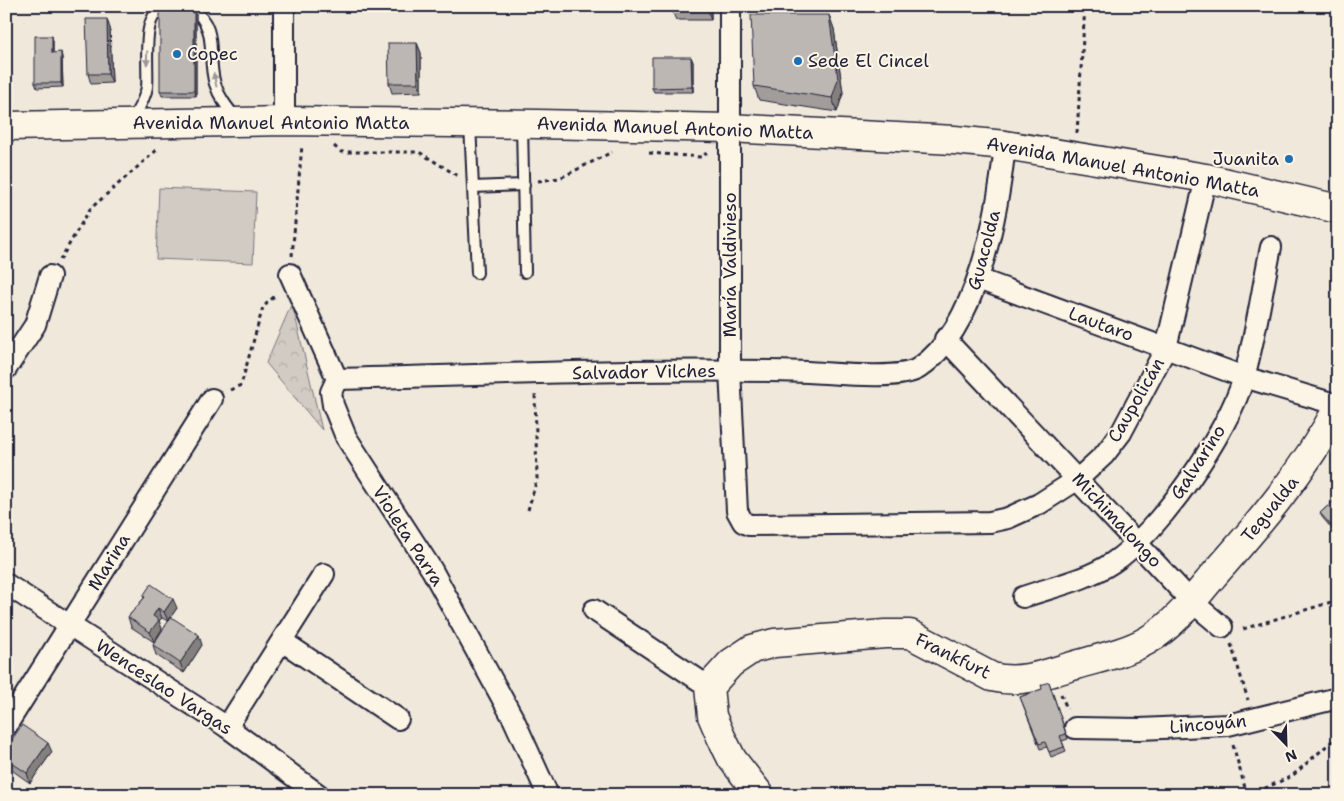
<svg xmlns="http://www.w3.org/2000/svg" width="1344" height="801" viewBox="0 0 1344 801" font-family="'Shantell Sans',sans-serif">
<defs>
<pattern id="park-crowns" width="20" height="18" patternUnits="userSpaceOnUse" patternTransform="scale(1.25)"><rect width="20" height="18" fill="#d1cbc3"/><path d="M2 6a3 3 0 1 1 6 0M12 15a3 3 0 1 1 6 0" fill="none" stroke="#b3aea8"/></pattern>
</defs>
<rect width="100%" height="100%" fill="#efe8db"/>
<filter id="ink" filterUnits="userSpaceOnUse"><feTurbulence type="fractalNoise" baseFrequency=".02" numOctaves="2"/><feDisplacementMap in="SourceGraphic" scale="10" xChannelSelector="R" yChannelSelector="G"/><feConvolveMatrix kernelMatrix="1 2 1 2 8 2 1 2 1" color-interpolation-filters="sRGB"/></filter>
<g filter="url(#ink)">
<polygon fill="url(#park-crowns)" stroke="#7a767f" points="292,303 322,430 266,363"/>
<polygon fill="#d1cbc3" stroke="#7a767f" points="159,188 256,192 253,263 156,259"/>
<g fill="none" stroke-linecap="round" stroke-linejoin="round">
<defs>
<g id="lane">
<path d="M131 122C137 111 145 100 147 87 149 69 141 17 161 10 170 7 183 9 192 8 220 30 206 55 215 84 219 97 227 107 235 117"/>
<polyline points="470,124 477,273"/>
<polyline points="522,125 525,272"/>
<polyline points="473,187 524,185"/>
</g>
<g id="street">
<polyline points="284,6 284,121"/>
<polyline points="730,6 730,370 737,511 743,522 749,525 990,522 1008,518 1039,504 1078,479 1104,455 1121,433 1166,348 1206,178"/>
<polyline points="290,274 337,379 331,392 333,405 346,437 432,570 514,720 548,795"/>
<polyline points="978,279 1244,377 1338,405"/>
<polyline points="945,339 1191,601 1222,627"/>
<polyline points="6,369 35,325 50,276"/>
<path d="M337 379C494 375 651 367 808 372 833 373 900 381 919 368 978 328 998 212 1005 145"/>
<polyline points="6,584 227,727 319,795"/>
<path d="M1023 597C1052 587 1086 580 1112 563 1159 533 1229 431 1244 377 1256 335 1262 290 1271 247"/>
<polyline points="594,610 709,687"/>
<polyline points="282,641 398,719"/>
<polyline points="6,726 212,399"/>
<polyline points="227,727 324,574"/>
<polyline points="1075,728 1140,729 1228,725 1338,698"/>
</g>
<g id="secondary">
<polyline points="6,126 284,121 538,124 729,128 954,140 1005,145 1206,178 1338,209"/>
<path d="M760 795 732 759 721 737 712 716 709 687 731 663 752 649 774 643 885 634H910L992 677C1018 684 1043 675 1069 667 1095 659 1126 653 1148 640 1175 624 1194 599 1213 576 1260 523 1304 471 1338 408"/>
</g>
</defs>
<use href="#lane" stroke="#22223b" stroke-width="14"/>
<use href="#street" stroke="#22223b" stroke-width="24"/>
<use href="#secondary" stroke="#22223b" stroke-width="31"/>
<g stroke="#22223b" stroke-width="3" stroke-dasharray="4 4" stroke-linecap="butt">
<polyline points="1077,133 1085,6"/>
<polyline points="334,146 341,152 419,152 458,176"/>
<polyline points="649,153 701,157 707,153"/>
<polyline points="538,181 560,178 612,152"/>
<polyline points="292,256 302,145"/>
<polyline points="60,260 90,209 159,148"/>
<polyline points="230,390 241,385 263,307 276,295"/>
<polyline points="528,510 537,479 535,392"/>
<polyline points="1243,629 1338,600"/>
<polyline points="1231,644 1248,700"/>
<polyline points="1061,694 1067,709"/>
<polyline points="1233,745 1247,795"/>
<polyline points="1092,793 1104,795"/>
<polyline points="1250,795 1292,776 1338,736"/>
</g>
<use href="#lane" stroke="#fcf5e5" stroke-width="10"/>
<use href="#street" stroke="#fcf5e5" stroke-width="20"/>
<use href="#secondary" stroke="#fcf5e5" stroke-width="28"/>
</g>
<g fill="#a29d9a" stroke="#22223b">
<polygon points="672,6 711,6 711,20 676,20 672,11"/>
<polygon points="196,14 196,96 162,96 160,91"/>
<polygon points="829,15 834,29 843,93 837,112 759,100 754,86"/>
<polygon points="110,28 112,83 91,84 88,74"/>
<polygon points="53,41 53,53 62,57 63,87 37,88 35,83"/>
<polygon points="417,43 421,53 421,92 392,93 389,83"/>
<polygon points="691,57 693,62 693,92 654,92 652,88"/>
<polygon points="1338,497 1338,536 1322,517 1320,513"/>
<polygon points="143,596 177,608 168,621 162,618 159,621 162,629 154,642 131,627 128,617 144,598"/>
<polygon points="153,645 202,645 184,673 156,655"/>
<polygon points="1049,682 1068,739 1062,741 1066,751 1051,757 1047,747 1040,749 1020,697 1042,689"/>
<polygon points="6,748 52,752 30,783 6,766"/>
</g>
<g fill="#84807d" stroke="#22223b">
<polygon points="708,6 711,6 711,20 708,10"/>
<polygon points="194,9 196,14 196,96 194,91"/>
<polygon points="829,15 834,29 843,93 837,112 832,98"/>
<polygon points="107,19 110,28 112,83 108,74"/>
<polygon points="52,36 53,41 53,57 52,53"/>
<polygon points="417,43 421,53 421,92 418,83"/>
<polygon points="61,52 62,57 63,87 61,83"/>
<polygon points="691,57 693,62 693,92 692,87"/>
<polygon points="173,599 177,608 168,621 164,612"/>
<polygon points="158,608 162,618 159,621 162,629 154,642 150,632 153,616"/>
<polygon points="199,635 202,645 184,673 180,663"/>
<polygon points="48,743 52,752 30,783 27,773"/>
</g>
<g fill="#bcb7b3" stroke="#22223b">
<polygon points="672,6 708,6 708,10 672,11"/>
<rect x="160" y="9" width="34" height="82"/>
<polygon points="751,15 829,15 838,79 832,98 754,86"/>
<polygon points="86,19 107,19 108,74 88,74"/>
<polygon points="35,36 52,36 52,53 61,52 61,83 35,83"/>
<polygon points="388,43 417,43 418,83 389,83"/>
<polygon points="652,57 691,57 692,87 652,88"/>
<polygon points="1338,497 1338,533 1320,513"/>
<polygon points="151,584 173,599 164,612 158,608 153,616 159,620 150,632 128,617 145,597 143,596"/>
<polygon points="171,617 199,635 180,663 153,645"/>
<polygon points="1049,682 1066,734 1060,736 1064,747 1049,752 1045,742 1039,744 1020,697 1042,689 1041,685"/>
<polygon points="22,725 48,743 27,773 6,759 6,748"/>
</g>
<defs><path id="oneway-solid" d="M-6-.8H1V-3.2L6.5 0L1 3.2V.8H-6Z" transform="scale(1.25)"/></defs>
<g fill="#9a9698">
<use href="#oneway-solid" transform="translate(147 58) rotate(92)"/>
<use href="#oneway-solid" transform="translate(215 80) rotate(-102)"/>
</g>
</g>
<g fill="#1f6fb2" stroke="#fcf5e5" stroke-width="2">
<circle cx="177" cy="54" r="5"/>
<circle cx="798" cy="61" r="5"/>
<circle cx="1289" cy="159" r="5"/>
</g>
<g text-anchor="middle" stroke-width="4" stroke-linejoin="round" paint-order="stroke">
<g font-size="18" fill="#22223b" stroke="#fcf5e5" text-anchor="start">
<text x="187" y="60">Copec</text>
<text x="808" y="67">Sede El Cincel</text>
<text x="1279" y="165" text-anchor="end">Juanita</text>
</g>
<g font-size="18" fill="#22223b" stroke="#fcf5e5">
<text x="271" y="129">Avenida Manuel Antonio Matta</text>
<text transform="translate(675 128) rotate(2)" y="6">Avenida Manuel Antonio Matta</text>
<text transform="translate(1123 167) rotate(10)" y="6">Avenida Manuel Antonio Matta</text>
<text transform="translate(984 250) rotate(-75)" y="6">Guacolda</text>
<text transform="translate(730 265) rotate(-90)" y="6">María Valdivieso</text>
<text transform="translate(1101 324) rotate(20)" y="6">Lautaro</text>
<text transform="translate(644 372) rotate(-1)" y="6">Salvador Vilches</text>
<text transform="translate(1136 400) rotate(-60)" y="6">Caupolicán</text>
<text transform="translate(1198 462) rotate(-57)" y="6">Galvarino</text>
<text transform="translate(1270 509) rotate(-51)" y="6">Tegualda</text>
<text transform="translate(1117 520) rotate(47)" y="6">Michimalongo</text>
<text transform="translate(408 536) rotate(57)" y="6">Violeta Parra</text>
<text transform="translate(109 562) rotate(-58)" y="6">Marina</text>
<text transform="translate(953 656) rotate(26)" y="6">Frankfurt</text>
<text transform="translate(164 687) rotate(33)" y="6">Wenceslao Vargas</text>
<text transform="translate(1208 724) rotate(-5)" y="6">Lincoyán</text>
</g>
</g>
<rect width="1344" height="801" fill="none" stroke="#fcf5e5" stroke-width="25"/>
<rect x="12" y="12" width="1319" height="776" fill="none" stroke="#22223b" stroke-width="2" filter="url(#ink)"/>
<g transform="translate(1286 744) rotate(157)" stroke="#fcf5e5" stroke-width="4" paint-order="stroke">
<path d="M0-4L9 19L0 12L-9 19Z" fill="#22223b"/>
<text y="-8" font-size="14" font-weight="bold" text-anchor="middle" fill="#22223b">N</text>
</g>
</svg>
